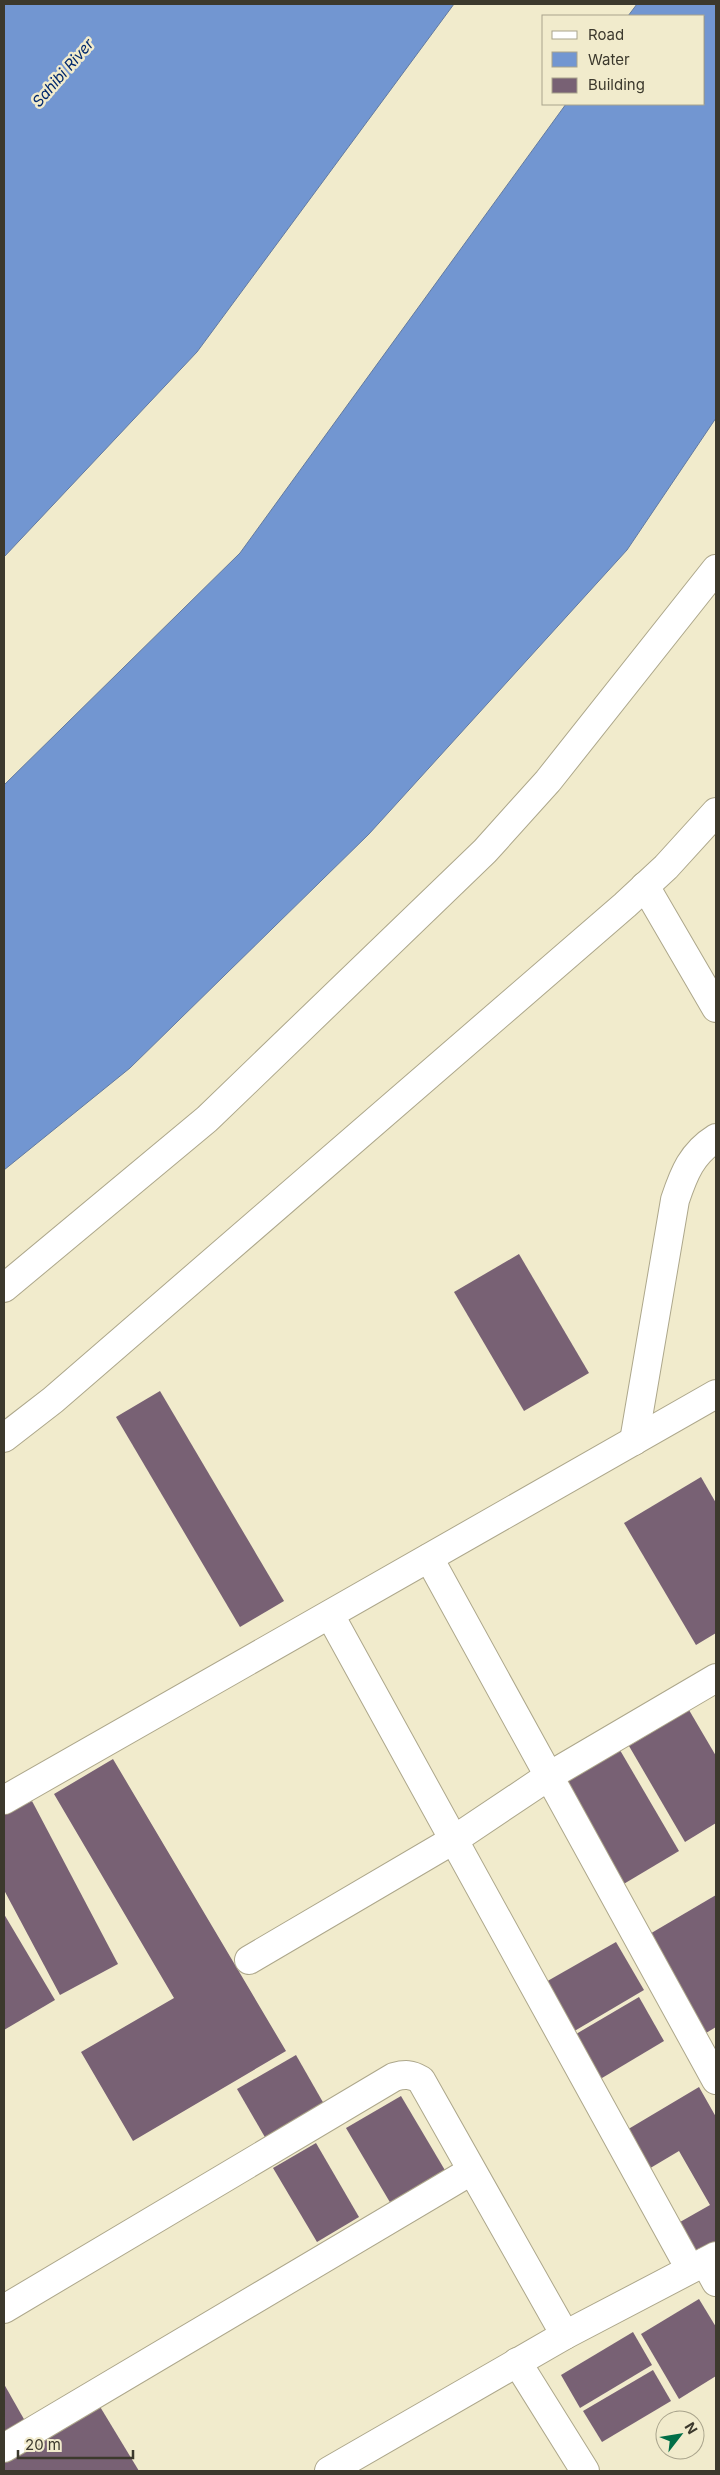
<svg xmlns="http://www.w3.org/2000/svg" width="720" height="2475" viewBox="0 0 720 2475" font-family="Inter,sans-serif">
<rect width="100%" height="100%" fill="#f1ebcc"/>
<g fill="#7296d1" stroke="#627aa0">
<polygon points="4,4 454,4 197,352 4,557"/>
<polygon points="637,4 716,4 716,418 627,550 369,834 130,1068 4,1170 4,785 240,553 566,104 704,104 704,16 628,16"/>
</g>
<g fill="#786174">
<polygon points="519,1254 589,1373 524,1411 454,1292"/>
<polygon points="160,1391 284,1601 240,1627 116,1417"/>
<polygon points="701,1477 716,1503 716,1633 696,1645 624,1523"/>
<polygon points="689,1710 716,1756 716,1823 685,1842 629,1746"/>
<polygon points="617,1745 679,1851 622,1885 559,1779"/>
<polygon points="113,1759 286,2051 133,2141 81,2052 174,1998 54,1794"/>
<polygon points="32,1801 118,1964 60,1995 4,1890 4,1815"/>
<polygon points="716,1895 716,2027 706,2033 648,1935"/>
<polygon points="4,1914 55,2000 4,2030"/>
<polygon points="616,1942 644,1990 566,2036 537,1987"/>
<polygon points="639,1997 664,2041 597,2081 571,2037"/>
<polygon points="296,2055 324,2104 266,2139 237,2089"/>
<polygon points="699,2087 716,2117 716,2243 692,2258 673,2226 710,2205 679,2151 642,2173 620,2134"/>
<polygon points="401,2096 446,2172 391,2204 346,2128"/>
<polygon points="316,2143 359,2217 317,2242 273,2168"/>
<polygon points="699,2299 716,2327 716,2376 679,2399 641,2334"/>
<polygon points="633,2332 652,2365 580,2408 561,2375"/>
<polygon points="653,2370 671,2401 602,2442 583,2411"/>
<polygon points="4,2384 25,2421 4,2433"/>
<polygon points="99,2405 139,2471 4,2471 4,2461"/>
</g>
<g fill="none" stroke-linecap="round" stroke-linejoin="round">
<defs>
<g id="minor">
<polyline points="645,886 716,1008"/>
<path d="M634 1441 675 1200C684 1173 692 1153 716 1138"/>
<polyline points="429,1558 716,2080"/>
<polyline points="330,1615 690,2269"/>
<polyline points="4,1800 716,1394"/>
<polyline points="249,1960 455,1839 549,1776 716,1678"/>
<polyline points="705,2262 716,2282"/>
<path d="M4 2309 394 2077C405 2074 411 2074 421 2080L565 2335"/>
<polyline points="517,2362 585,2471"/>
<polyline points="4,2448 471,2171"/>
<polyline points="329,2471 565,2335 716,2256"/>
</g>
<g id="tertiary">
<polyline points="4,1288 207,1119 485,851 548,781 716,569"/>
<polyline points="4,1438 53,1400 625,905 666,867 716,812"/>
</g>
</defs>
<use href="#minor" stroke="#ada78b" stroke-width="30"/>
<use href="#tertiary" stroke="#ada78b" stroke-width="30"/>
<use href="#minor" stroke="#fff" stroke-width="28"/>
<use href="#tertiary" stroke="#fff" stroke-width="28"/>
</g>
<g text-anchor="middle" stroke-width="5" stroke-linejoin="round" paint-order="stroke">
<g font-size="15" font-style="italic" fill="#00286c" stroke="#f1ebcc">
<text transform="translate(63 73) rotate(-49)" y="5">Sahibi River</text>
</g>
</g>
<rect width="720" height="2475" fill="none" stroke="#3c392d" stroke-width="10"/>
<rect x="542" y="15" width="162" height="90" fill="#f1ebcc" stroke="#a9a48c"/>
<rect x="552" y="31" width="25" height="8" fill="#ffffff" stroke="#a9a48c"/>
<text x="588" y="40" font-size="15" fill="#3c392d">Road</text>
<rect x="552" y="52" width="25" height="15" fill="#7296d1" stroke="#a9a48c"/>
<text x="588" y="65" font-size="15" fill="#3c392d">Water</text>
<rect x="552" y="78" width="25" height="15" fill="#786174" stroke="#a9a48c"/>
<text x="588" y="90" font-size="15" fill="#3c392d">Building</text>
<g transform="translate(680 2435) rotate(59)"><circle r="24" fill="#f1ebcc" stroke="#a9a48c"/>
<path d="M0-4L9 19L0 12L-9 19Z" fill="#016f47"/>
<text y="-8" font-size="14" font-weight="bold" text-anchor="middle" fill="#3c392d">N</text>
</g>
<path d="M18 2450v8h115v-8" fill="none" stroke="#3c392d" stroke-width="2.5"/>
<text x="25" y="2450" font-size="15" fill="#3c392d" stroke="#f1ebcc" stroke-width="4" paint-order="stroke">20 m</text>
</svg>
